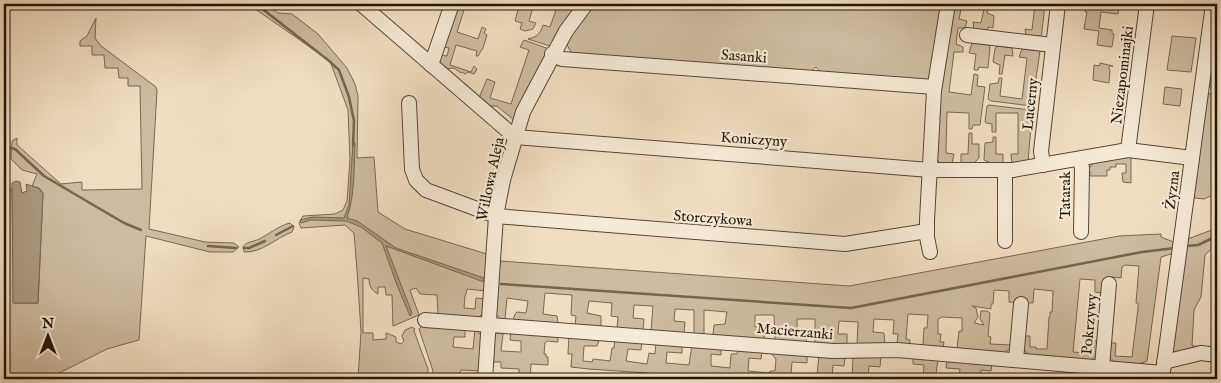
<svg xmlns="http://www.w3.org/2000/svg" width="1221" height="383" viewBox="0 0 1221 383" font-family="'IM FELL English',serif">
<rect width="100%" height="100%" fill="#f1dec2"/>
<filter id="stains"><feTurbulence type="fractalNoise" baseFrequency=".004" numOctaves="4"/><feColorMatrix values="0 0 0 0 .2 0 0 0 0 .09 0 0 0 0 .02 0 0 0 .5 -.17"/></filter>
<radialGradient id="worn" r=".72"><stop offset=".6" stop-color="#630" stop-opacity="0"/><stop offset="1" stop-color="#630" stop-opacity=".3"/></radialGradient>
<g fill="#cebca2" stroke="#786853">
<path d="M248 4H267L278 13 292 14 318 34 347 68 355 84 358 96 357 158 374 157 378 212 405 229 490 255 487 291 467 289 466 294 465 295 464 308 475 309 476 298 486 299 484 312 477 319 438 315 437 295 420 294 416 288 410 290 419 315 393 326 392 295H386L385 287H378V294C372 291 369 286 369 279L363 278V333H373V340L386 339V333L396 337V342L401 344 404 341 402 336 405 330 412 327 415 329 414 331 428 369V379H358L361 332 357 270 354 233 345 225 301 228 299 223 303 216 335 214 343 210 347 201 350 159 348 110 330 61Z"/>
<polygon points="457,4 466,4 457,32 478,39 482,27 486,29 484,33 487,35 483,48 478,56 476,56 477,51 456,45 450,65 471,72 474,66 477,69 474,74 468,72 465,74 462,72 461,73 454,68 445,69 440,62 441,55 447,56 449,48 444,47"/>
<polygon points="522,4 534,4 529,21 536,23 533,29 525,31 520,29 522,23 515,21 519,6"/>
<path d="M558 4H581L550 46 528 39C537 37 540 34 543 25L550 27Z"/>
<polygon points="593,4 943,4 933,77 927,81 821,73 816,67 810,72 569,56 571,52 567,45 569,36"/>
<polygon points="953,4 962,4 959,19 967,21 965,28 958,28 956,44 963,47 963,52 954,52 949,92 971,95 974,74 978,75 977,86 985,87 980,125 973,125 972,129 969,129 969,113 947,112 946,153 954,154 952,164 939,163 937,159 939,106"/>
<polygon points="985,4 989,4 987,13 994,16 993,28 988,27 987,33 974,30 973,22 981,23"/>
<polygon points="1035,4 1045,4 1041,40 1026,36 1025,29 1032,30"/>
<polygon points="1087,4 1118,4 1119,5 1118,14 1101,12 1099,28 1112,30 1112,33 1114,34 1112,47 1097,45 1099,31 1084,29 1087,12 1085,12"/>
<polygon points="1217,4 1217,86 1208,86"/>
<polygon points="96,18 95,38 101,46 156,87 157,91 149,229 205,242 234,243 239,247 233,252 210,252 146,236 139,340 107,349 47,379 4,379 4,187 12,189 14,303 38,303 43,193 39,188 32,186 37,174 22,170 11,159 12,141 17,138 17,145 61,184 82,182 82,190 142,189 140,86 128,86 128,78 119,78 118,68 105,68 104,55 92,55 92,46 80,46 80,41 87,36"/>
<polygon points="1172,36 1196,38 1191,72 1167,70"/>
<polygon points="524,40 549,49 527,91 514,120 497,106 488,106 479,98 487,79 495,82 490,98 511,104 529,50 520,47"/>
<polygon points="972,43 988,45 990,47 988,68 979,67 978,70 974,70 976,54 969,53"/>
<polygon points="997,46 1012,48 1013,56 1005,55 1002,74 999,74 1000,65 993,62 995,49"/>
<polygon points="1022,49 1040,51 1032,106 991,101 988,99 990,84 998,83 999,78 1002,78 1000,96 1022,99 1027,58 1019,57"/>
<polygon points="1100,63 1113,66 1109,66 1109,69 1110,70 1109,83 1093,80 1094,65 1099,66"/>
<polygon points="1165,87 1182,89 1180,106 1163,104"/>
<polygon points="1212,93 1217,94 1217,193 1204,199 1195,198 1193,194 1206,95"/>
<polygon points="989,105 1031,110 1032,114 1028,162 1012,165 1011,154 1018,154 1018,113 996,113 996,132 992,132 992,124 986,123 985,122 987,106"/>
<polygon points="969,133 972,133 972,144 979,144 979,158 973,164 961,163 961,154 968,154"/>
<polygon points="993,137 996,137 996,154 1003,154 1003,164 991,163 984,160 985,143 993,142"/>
<polygon points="1122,157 1131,157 1131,183 1123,182 1122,173 1126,173 1126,164 1116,164 1116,167 1110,167 1110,170 1107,170 1107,176 1090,176 1090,171 1087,171 1094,162"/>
<path d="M290 223 294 227 292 232C276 238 262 253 244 252L243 247C246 242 251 242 257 240 268 235 278 226 290 223Z"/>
<polygon points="1217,228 1217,244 1205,255 1201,297 1194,310 1192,346 1217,347 1217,353 1170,356 1185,240"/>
<polygon points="1161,234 1161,237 1176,243 1174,253 1161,257 1147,361 1136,365 1115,363 1109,356 1110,343 1116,343 1115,356 1132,357 1138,308 1138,303 1136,303 1139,266 1125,265 1122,267 1121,278 1112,277 1103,282 1102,293 1095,292 1095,280 1080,279 1073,352 1084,353 1085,351 1090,351 1091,341 1097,341 1097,355 1090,361 1028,355 1023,348 1025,336 1030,336 1030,347 1036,347 1036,349 1047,349 1049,317 1050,317 1050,312 1052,312 1053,291 1034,289 1033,303 1009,302 1009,291 994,290 993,304 991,304 991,309 972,306 976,308 978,317 974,323 984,325 980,319 981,311 987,311 990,313 988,336 991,337 990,344 1012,345 1012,347 1004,353 957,349 959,331 962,331 962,318 942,317 938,319 938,334 941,334 940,342 944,342 943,348 923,346 924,328 927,328 928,315 908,314 906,339 910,340 910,345 897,344 898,334 893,334 894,320 874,319 873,332 884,333 885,344 857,345 858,322 839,321 838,334 847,334 847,345 815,343 815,319 797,319 797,331 807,331 806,342 775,340 774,315 755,315 755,327 766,328 764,339 713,335 714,325 725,324 727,312 704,310 704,335 698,333 698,334 694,334 694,310 675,309 674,321 685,322 684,333 651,331 653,306 634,305 633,318 644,319 643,330 617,328 618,317 611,316 612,303 589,301 587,313 601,316 601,327 575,325 576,316 571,315 572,295 545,293 543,314 557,316 558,323 513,320 515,314 517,312 526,313 528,301 507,298 505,319 501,319 495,313 500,261 849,286 1119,236"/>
<polygon points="423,325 465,328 465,337 454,337 453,347 473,349 475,329 483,337 480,371 461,370 458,379 433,379 433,371 419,329"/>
<polygon points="511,331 558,335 558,342 547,341 545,343 544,354 546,354 546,357 548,357 548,365 531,364 530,379 523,379 522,377 519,377 519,369 501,368 501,362 493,362 494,335 497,333 503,334 501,351 521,352 521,341 510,340"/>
<polygon points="569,335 594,337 594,340 599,341 597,346 584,346 583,361 592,362 593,359 610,361 612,348 614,348 615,339 642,342 641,350 628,349 626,361 647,364 649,353 655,354 656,342 678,344 678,346 682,347 682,353 667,352 666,363 689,365 692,345 718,347 718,349 721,351 721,355 711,354 711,366 730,368 731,354 737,354 738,349 762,351 761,359 749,358 748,371 769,373 770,371 775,371 776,359 770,352 807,355 807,363 792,362 791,374 817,376 819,355 845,357 844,366 833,365 832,379 734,379 589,369 571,367 572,354 568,354"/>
<polygon points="881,356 880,367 869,366 868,379 852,379 853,357"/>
<polygon points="913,356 938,359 936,374 933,374 932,379 923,379 924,365 913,364"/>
<polygon points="947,360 992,364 991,371 981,370 980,379 959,379 960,369 946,368"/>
</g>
<g fill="#ab9a81" stroke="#75654f">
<path d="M353 142 355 143C354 168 355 194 347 218L357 221 396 248 484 278V282L386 246 412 313 410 316 397 285 382 243 361 227 346 221 311 220 301 223 300 220 313 217 344 218 349 205Z"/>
<polygon points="16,181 20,182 22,193 27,191 26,184 38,188 43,193 38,303 13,303 12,183"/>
</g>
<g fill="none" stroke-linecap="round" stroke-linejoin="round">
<g stroke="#75654f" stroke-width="2.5">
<polyline points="256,4 328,60 339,70 349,97 354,121 353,145"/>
<polyline points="11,148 15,149 44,176 124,223 141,230"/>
<polyline points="276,235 293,226"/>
<polyline points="208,246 236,248"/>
<polyline points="1186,246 1198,245 1217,236"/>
<polyline points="244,248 249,248 265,241"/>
<polyline points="501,284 851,308 1142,252 1175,248"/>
</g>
<defs>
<g id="minor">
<polyline points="361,4 515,137 930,170 1013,170 1128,150 1192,158"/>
<polyline points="967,35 1053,45"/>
<polyline points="552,54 562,59 934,87"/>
<polyline points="431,65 452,4"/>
<polyline points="409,103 412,169 416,180 426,190 496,216 845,244 927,231"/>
<polyline points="1128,150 1147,4"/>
<polyline points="1080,159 1082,168 1081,232"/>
<polyline points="1043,165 1041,151 1058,4"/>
<polyline points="1005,241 1005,170"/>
<polyline points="930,252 927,237 927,220 934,91 948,4"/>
<polyline points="425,320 833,351 897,350 1163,373"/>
<polyline points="1016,360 1021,304"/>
<polyline points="1164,362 1201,353 1217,355"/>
<polyline points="1102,367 1109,284"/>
<polyline points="485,379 496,216 503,180 523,112 566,31 586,4"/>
<polyline points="1162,379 1213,4"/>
</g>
</defs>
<use href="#minor" stroke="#564734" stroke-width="16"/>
<use href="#minor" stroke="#f6ead7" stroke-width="14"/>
</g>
<g text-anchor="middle" stroke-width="4.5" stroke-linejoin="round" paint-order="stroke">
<g font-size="15" fill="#231504" stroke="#f6ead7">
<text transform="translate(744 56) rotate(4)" y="5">Sasanki</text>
<text transform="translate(1122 75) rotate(-83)" y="5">Niezapominajki</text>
<text transform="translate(1030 104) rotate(-84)" y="5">Lucerny</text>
<text transform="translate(754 139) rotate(4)" y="5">Koniczyny</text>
<text transform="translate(490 179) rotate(-78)" y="5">Willowa Aleja</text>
<text transform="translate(1172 190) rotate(-83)" y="5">Żyzna</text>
<text transform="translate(1065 195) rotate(-90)" y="5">Tatarak</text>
<text transform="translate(713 218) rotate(4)" y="5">Storczykowa</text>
<text transform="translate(1089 324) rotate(-85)" y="5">Pokrzywy</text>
<text transform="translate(795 331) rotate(5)" y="5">Macierzanki</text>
</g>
</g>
<rect width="1221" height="383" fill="none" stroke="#f1dec2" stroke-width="20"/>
<rect x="5" y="5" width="1211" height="373" fill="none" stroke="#231504" stroke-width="2.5"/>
<rect x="10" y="10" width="1201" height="363" fill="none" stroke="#231504"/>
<g transform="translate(48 336)" stroke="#f6ead7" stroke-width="4" paint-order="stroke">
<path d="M0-4L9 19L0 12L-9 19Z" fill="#231504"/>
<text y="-8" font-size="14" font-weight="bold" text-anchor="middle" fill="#231504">N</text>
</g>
<rect width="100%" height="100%" filter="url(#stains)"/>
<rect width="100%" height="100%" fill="url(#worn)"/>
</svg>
